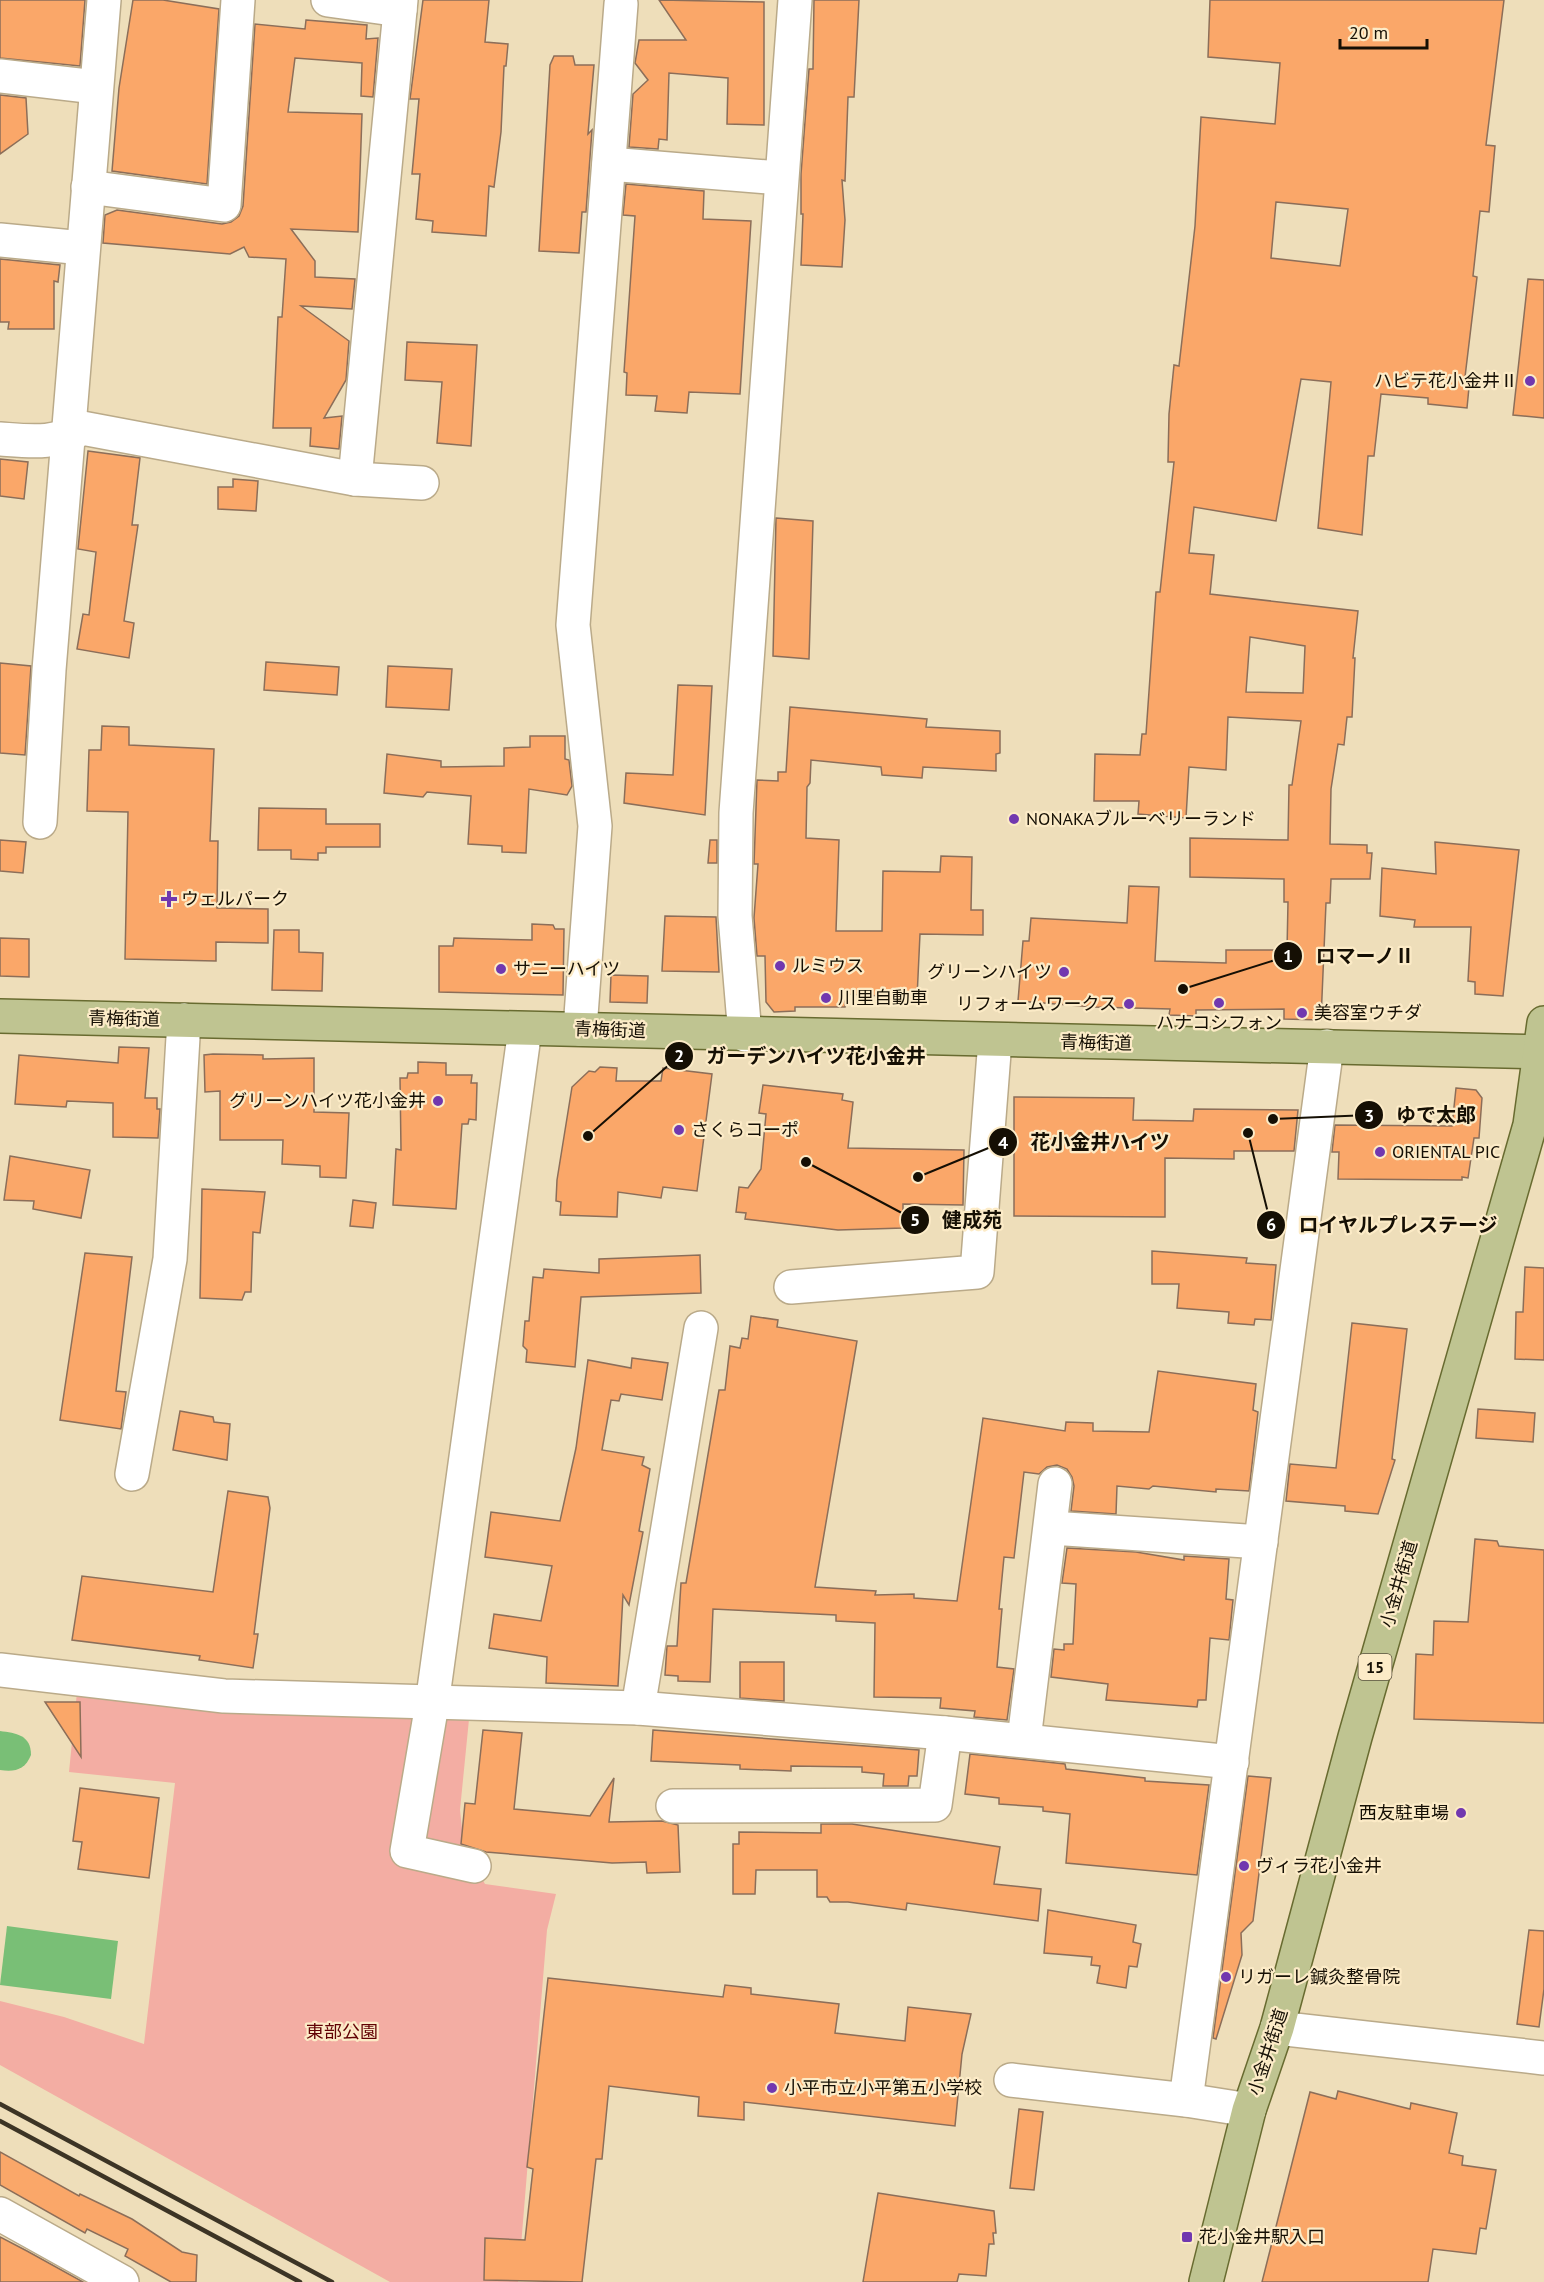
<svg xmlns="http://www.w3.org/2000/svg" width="1544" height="2282" viewBox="0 0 1544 2282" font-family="'PT Sans','Noto Sans JP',sans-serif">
<rect width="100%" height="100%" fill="#eedeba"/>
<polygon fill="#f3ada3" points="79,1672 471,1699 460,1810 464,1848 485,1884 556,1894 547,1930 518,2282 390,2282 0,2065 0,2001 64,2017 144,2044 175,1783 69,1772"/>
<g fill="#79bf76">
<path d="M0 1731C16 1733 31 1735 31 1755 25 1770 15 1772 0 1770Z"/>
<polygon points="7,1926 118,1941 111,1999 0,1985"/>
</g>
<g fill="#faa769" stroke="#8c6e59" stroke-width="1.5" fill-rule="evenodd">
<polygon points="0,0 85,0 80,66 0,58"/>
<polygon points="133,0 163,0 219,9 207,184 112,171 119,88"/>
<polygon points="423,0 489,0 485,42 508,44 506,66 504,66 501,132 494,187 489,186 486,236 432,232 433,221 416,219 420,174 412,174 419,99 410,99"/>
<polygon points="659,0 764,2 764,125 727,124 728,78 669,73 667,140 659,139 658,149 629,147 633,94 648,80 635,63 639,40 686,40"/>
<polygon points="814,0 859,0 854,97 848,97 845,181 842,180 845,220 842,267 801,265 803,214 801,214 801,174 809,69 813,69"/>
<path d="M1210 0H1504L1486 145 1495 146 1489 212 1480 211 1473 276 1477 277 1465 377H1470L1467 408 1428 404V398L1381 394 1374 456H1368L1362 535 1318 528 1331 382 1301 379 1276 521 1194 507 1189 553 1214 555 1210 594 1358 611 1353 658H1355L1352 717H1347L1344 745 1338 744 1331 789 1330 844 1367 845V853H1372L1370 879H1331L1330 903H1326L1321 1020 1284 1019V1009L1196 1010V1016L1169 1015 1170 1009 1094 1007 1018 1001 1023 941H1029L1031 918 1127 923 1129 886 1159 887 1155 961 1226 963V950H1287L1288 902H1284V879L1190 877V838L1288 840 1289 785H1292L1301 721 1228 717 1226 770 1189 767 1186 818 1138 814 1139 801H1094L1095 754 1140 755 1142 734H1146L1156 592H1160L1174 462H1168L1169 414 1174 365 1179 366 1195 226 1201 117 1275 124 1280 63 1208 57ZM1276 202 1348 209 1340 266 1271 258ZM1250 637 1305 646 1303 693 1246 692Z"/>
<polygon points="306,20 367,25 366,39 378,38 373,97 361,96 362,63 295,58 288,112 362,114 358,232 291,229 315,261 315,277 355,279 352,309 301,306 349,341 346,380 324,418 342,416 339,449 310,446 311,428 273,428 278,317 282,317 286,259 249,257 244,247 230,254 103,243 105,215 117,210 222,224 231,222 239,216 243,206 255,24 305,29"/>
<polygon points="554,56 573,56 575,65 594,65 588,134 592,130 586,212 582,212 579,253 539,251 550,65"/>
<polygon points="0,95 26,98 28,134 0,154"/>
<polygon points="626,184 704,191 703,219 751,221 740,394 689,392 687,413 655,411 657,396 626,395 627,373 624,372 635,216 623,215"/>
<polygon points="0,259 60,265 58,282 54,281 54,329 8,329 9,322 0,322"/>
<polygon points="1528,279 1544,280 1544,418 1513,415"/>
<polygon points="407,342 477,345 471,446 437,443 442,382 405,380"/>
<polygon points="88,451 140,458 132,525 138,525 124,621 134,623 129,658 77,649 83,614 89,615 96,552 78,549"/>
<polygon points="0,459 28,462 24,499 0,496"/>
<polygon points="233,479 258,481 256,511 218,509 218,487 233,487"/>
<polygon points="776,518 813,521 809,659 773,656"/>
<polygon points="266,662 339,667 337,695 264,690"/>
<polygon points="0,663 31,666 25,755 0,753"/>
<polygon points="388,666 452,669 449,710 386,707"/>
<polygon points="678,685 712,686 705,815 624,803 626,773 673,775"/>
<polygon points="790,707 927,719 926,727 1000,731 1000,753 996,754 996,771 923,767 922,778 882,775 881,767 811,760 810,783 807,787 806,838 839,840 836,931 882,931 883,871 940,872 941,856 972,857 971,910 983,910 983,935 920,934 917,998 845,994 845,1007 795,1007 795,1011 774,1012 766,1002 765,956 757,956 754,918 758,864 754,864 757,780 778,781 778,772 786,772"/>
<polygon points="102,726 129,727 129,745 214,749 210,841 218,841 217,908 268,909 268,943 216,942 216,961 125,959 128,812 87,811 89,750 101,750"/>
<polygon points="530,736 565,736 565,759 569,760 572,786 567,795 529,789 526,853 502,852 502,846 468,844 471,796 427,792 423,797 384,793 387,754 441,761 441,767 504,766 504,748 530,747"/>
<polygon points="259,808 326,809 326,824 380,824 380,847 326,847 326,853 318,853 318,860 291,859 291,850 258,850"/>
<polygon points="0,840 26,842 23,873 0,871"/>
<polygon points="710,840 717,840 717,863 708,863"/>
<polygon points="1435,842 1519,850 1503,996 1475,994 1475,982 1468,981 1471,927 1414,927 1415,920 1380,916 1382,868 1436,874"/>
<polygon points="665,916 716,917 719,972 662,971"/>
<polygon points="532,924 553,925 555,929 564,929 563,995 439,992 439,946 453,946 454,938 532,940"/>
<polygon points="274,930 299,930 299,952 323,953 322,991 272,990"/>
<polygon points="0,938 29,939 29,977 0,976"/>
<polygon points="611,975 648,976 647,1003 610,1002"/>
<polygon points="119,1047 149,1048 145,1098 157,1098 157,1109 160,1109 158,1138 113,1137 113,1103 67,1101 66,1107 15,1104 19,1055 118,1063"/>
<polygon points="213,1054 263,1055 263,1059 314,1058 314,1112 349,1113 346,1178 320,1177 320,1166 282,1164 283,1140 220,1140 220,1091 205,1092 204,1055"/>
<polygon points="418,1062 446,1063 446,1075 472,1075 471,1083 477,1083 476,1120 469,1119 468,1124 462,1124 456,1209 393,1205 396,1149 401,1150 400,1078 407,1078 408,1073 418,1073"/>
<polygon points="600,1067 617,1068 616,1081 661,1081 663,1068 712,1074 697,1191 663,1187 661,1198 618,1192 617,1217 560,1215 561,1202 556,1201 557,1180 572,1087 589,1071 595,1072"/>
<polygon points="763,1085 843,1094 842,1100 853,1102 848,1148 964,1150 963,1205 903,1204 903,1228 838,1230 745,1219 746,1213 736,1212 739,1187 748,1188 761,1169 766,1114 759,1113"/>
<polygon points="1456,1088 1476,1090 1482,1098 1479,1138 1474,1138 1468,1178 1462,1177 1462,1180 1338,1179 1339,1152 1332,1152 1335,1125 1452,1126"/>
<polygon points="1014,1097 1134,1098 1133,1120 1193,1121 1194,1109 1298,1110 1294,1151 1234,1151 1234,1159 1165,1158 1165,1217 1014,1216"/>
<polygon points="10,1156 90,1170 81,1218 33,1209 34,1201 4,1200"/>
<polygon points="202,1189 265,1192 260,1233 253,1232 251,1292 245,1292 242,1300 200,1298"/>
<polygon points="353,1200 376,1203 373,1228 350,1226"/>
<polygon points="1152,1251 1247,1258 1246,1263 1276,1265 1271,1320 1255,1319 1254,1325 1228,1323 1229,1312 1177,1308 1179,1284 1152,1284"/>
<polygon points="85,1253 132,1257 116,1391 126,1392 121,1429 60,1420"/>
<polygon points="700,1255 701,1293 581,1297 575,1367 526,1362 527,1350 523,1346 525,1321 529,1321 533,1277 543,1278 544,1269 599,1273 599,1259"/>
<polygon points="1525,1267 1544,1268 1544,1360 1515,1359 1516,1312 1523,1312"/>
<polygon points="751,1316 778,1320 777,1327 857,1341 815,1587 876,1591 875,1595 914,1594 914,1598 957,1601 983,1418 1065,1431 1066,1422 1093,1423 1093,1431 1149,1432 1158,1371 1256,1384 1253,1410 1258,1412 1249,1491 1216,1489 1216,1492 1153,1486 1149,1489 1117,1486 1116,1514 1071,1511 1074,1486 1072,1477 1067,1469 1057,1465 1047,1467 1039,1474 1024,1472 1014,1558 1004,1557 999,1609 1002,1609 997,1667 1014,1669 1007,1720 974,1717 975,1711 940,1708 941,1698 874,1697 875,1623 836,1621 836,1615 713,1609 710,1682 678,1681 678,1676 665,1675 667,1646 677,1646 681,1583 686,1583 719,1390 725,1390 730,1346 740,1348 742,1338 748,1339"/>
<polygon points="1352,1323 1407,1329 1392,1459 1395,1460 1378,1514 1345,1511 1345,1506 1286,1501 1290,1464 1336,1468"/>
<polygon points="632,1358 668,1363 662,1400 621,1394 619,1401 611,1400 602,1450 644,1457 642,1465 650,1469 639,1531 643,1532 629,1605 623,1595 618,1686 546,1683 547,1657 489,1648 494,1614 541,1621 552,1566 485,1557 491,1512 560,1521 576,1448 588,1360 631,1368"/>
<polygon points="1478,1409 1535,1413 1533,1442 1476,1438"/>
<polygon points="180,1411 213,1417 214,1422 230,1424 227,1460 173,1450"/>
<polygon points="228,1491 268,1497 270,1508 254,1634 258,1634 253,1668 199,1660 200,1656 72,1640 82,1576 213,1592"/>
<polygon points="1475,1539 1497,1541 1499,1546 1544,1550 1544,1723 1414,1719 1416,1654 1433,1655 1434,1621 1468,1622"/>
<polygon points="1067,1548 1136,1552 1184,1560 1184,1556 1229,1559 1226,1599 1233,1600 1229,1640 1210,1638 1206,1700 1198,1700 1197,1707 1106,1700 1108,1684 1051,1677 1054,1649 1064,1650 1064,1644 1073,1644 1076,1584 1062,1583"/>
<polygon points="740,1662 784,1662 784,1701 740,1698"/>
<polygon points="45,1702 80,1702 81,1757"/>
<polygon points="483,1730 522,1733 514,1809 590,1816 614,1778 609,1822 662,1821 678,1825 680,1872 647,1873 646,1862 612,1863 486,1852 461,1844 465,1803 475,1804"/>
<polygon points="653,1730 919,1750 917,1776 909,1776 908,1786 883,1786 884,1774 862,1772 862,1767 791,1766 791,1771 740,1769 740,1765 651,1761"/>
<polygon points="970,1754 1065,1764 1066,1769 1145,1778 1145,1781 1209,1785 1197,1875 1066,1863 1070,1814 1043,1811 1043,1807 999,1804 999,1798 965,1794"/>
<polygon points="1248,1776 1271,1778 1253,1921 1241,1933 1242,1955 1216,2039 1213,2038"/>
<polygon points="80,1788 159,1798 149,1878 78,1869 82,1842 73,1841"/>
<polygon points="821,1824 852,1824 1000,1847 994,1884 1041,1889 1038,1921 907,1903 906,1910 848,1902 830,1902 827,1897 817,1897 817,1870 756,1870 755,1894 733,1894 733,1844 739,1844 739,1832 821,1833"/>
<polygon points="1048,1910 1136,1925 1133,1942 1141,1944 1137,1967 1129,1966 1126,1988 1097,1983 1100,1966 1091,1965 1092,1957 1044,1953"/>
<polygon points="1529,1930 1544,1931 1544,1989 1539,2027 1517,2024"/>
<polygon points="548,1978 723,1997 725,1985 751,1988 751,1994 839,2004 835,2033 905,2041 908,2007 971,2014 962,2054 955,2126 744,2102 744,2120 698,2116 699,2097 609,2086 602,2159 596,2159 582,2282 484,2280 485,2238 525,2240 533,2169 527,2167"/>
<polygon points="1338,2091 1410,2109 1411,2103 1457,2113 1449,2153 1463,2156 1462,2165 1496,2170 1486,2229 1480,2228 1476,2254 1433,2249 1428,2282 1262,2282 1310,2092 1336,2099"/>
<polygon points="1019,2109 1043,2112 1034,2190 1010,2188"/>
<polygon points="0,2152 79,2196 80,2194 132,2219 182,2252 197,2255 196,2282 171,2282 125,2256 128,2249 87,2229 85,2233 0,2185"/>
<polygon points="878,2193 994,2211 996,2233 993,2233 994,2244 989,2244 986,2276 959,2274 957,2282 863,2282"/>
<polygon points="0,2237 27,2251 83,2282 0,2282"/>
</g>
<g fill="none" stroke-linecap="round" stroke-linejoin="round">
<defs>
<g id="minor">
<polyline points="328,0 400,10"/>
<polyline points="0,76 96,87"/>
<polyline points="609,164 780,178"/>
<polyline points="88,187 224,205 238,0"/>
<polyline points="0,240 83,248"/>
<path d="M0 439C29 441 57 445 82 428L355 479 422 483"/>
<polyline points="355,479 401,0"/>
<polyline points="40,822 49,670 104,0"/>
<polyline points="580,1029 595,826 573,625 621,4"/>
<polyline points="745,1035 735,916 736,813 795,0"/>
<polyline points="791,1287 977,1272 995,1040"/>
<polyline points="132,1474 170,1259 184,1020"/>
<polyline points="1051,1528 1261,1542"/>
<polyline points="0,1670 224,1696 638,1708 945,1733 1232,1762"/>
<polyline points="638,1708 701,1328"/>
<polyline points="1024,1740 1055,1484"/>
<polyline points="673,1806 935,1805 945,1733"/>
<polyline points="474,1866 407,1851 432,1704 525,1029"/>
<polyline points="1277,2028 1544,2058"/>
<polyline points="1011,2080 1186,2100 1249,2110"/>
<polyline points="1186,2100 1327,1046"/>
<polyline points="0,2214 122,2282"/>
</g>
<g id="major">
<polyline points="0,1016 1544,1052"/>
<polyline points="1206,2282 1249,2110 1277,2028 1355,1737 1530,1125 1544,1023"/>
</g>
</defs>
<use href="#minor" stroke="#baaa89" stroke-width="36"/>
<use href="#major" stroke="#686b30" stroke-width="36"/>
<use href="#minor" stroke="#fff" stroke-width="33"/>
<use href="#major" stroke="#bfc491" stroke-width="33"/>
<g stroke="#3c3425" stroke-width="4.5">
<polyline points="0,2104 332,2282"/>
<polyline points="0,2121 300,2282"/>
</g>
</g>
<g fill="#7138af" stroke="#fcebc7" stroke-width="2">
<circle cx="1530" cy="381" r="6"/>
<circle cx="1014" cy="819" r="6"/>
<path d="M166 890h6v6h6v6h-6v6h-6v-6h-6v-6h6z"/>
<circle cx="780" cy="966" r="6"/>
<circle cx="501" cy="969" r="6"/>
<circle cx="1064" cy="972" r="6"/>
<circle cx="826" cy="998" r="6"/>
<circle cx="1219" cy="1003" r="6"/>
<circle cx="1129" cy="1004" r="6"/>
<circle cx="1302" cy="1013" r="6"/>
<circle cx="438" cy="1101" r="6"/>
<circle cx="679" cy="1130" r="6"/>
<circle cx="1380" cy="1152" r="6"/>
<circle cx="1461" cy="1813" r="6"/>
<circle cx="1244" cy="1866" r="6"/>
<circle cx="1226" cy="1977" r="6"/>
<circle cx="772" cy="2088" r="6"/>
<rect x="1181" y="2231" width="12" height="12" rx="3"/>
</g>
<g text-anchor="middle" stroke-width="4.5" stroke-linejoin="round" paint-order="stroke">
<rect fill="#fcebc7" stroke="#5a513e" stroke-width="1.5" x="1358.5" y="1654" width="33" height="26" rx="4.5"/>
<g font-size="16" font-weight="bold" fill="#150f04">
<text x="1375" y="1673">15</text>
</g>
<g font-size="18" fill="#150f04" stroke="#fcebc7" text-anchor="start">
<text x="1518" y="387" text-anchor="end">ハビテ花小金井Ⅱ</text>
<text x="1026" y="825">NONAKAブルーベリーランド</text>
<text x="181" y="905">ウェルパーク</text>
<text x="792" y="972">ルミウス</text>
<text x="513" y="975">サニーハイツ</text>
<text x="1052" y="978" text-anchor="end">グリーンハイツ</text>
<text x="838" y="1004">川里自動車</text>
<text x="1117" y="1010" text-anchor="end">リフォームワークス</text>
<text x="1314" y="1019">美容室ウチダ</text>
<text x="1219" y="1029" text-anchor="middle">ハナコシフォン</text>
<text x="426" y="1107" text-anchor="end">グリーンハイツ花小金井</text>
<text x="691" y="1136">さくらコーポ</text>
<text x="1392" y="1158">ORIENTAL PIC</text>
<text x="1449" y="1819" text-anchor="end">西友駐車場</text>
<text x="1256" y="1872">ヴィラ花小金井</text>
<text x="1238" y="1983">リガーレ鍼灸整骨院</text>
<text x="784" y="2094">小平市立小平第五小学校</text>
<text x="1199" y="2243">花小金井駅入口</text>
</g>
<g font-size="18" fill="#150f04" stroke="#fcebc7">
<text transform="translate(124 1019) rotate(1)" y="6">青梅街道</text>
<text transform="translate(610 1030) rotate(2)" y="6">青梅街道</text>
<text transform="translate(1096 1043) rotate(1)" y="6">青梅街道</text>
<text transform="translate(1399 1584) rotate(-74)" y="6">小金井街道</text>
<text transform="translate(1268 2052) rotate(-72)" y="6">小金井街道</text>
</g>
<g font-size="18" fill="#610204" stroke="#fcebc7">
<text x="342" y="2038">東部公園</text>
</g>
</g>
<path fill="none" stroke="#150f04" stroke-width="2" d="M1183 989L1288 956M588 1136L679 1056M1273 1119L1369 1115M918 1177L1003 1142M806 1162L915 1220M1248 1133L1271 1225"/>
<g fill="#150f04" stroke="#fcebc7" stroke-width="2">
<circle cx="1183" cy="989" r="6"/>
<circle cx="588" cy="1136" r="6"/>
<circle cx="1273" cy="1119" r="6"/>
<circle cx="918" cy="1177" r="6"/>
<circle cx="806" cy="1162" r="6"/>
<circle cx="1248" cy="1133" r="6"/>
<circle cx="1288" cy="956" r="15"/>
<circle cx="679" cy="1056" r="15"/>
<circle cx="1369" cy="1115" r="15"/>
<circle cx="1003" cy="1142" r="15"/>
<circle cx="915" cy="1220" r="15"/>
<circle cx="1271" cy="1225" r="15"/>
</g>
<g font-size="18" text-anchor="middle" font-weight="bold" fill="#fff">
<text x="1288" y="962">1</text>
<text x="679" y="1062">2</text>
<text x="1369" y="1122">3</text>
<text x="1003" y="1149">4</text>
<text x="915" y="1226">5</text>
<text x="1271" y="1231">6</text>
</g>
<g font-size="20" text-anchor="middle" font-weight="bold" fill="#150f04" stroke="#fcebc7" stroke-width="4.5" stroke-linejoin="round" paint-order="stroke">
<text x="1365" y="963">ロマーノⅡ</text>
<text x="816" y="1063">ガーデンハイツ花小金井</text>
<text x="1436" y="1122">ゆで太郎</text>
<text x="1100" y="1149">花小金井ハイツ</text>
<text x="972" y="1227">健成苑</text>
<text x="1398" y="1232">ロイヤルプレステージ</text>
</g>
<path d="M1340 39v9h87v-9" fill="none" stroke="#150f04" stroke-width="3"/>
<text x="1349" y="39" font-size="18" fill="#150f04" stroke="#fcebc7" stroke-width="4.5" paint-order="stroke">20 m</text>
</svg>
